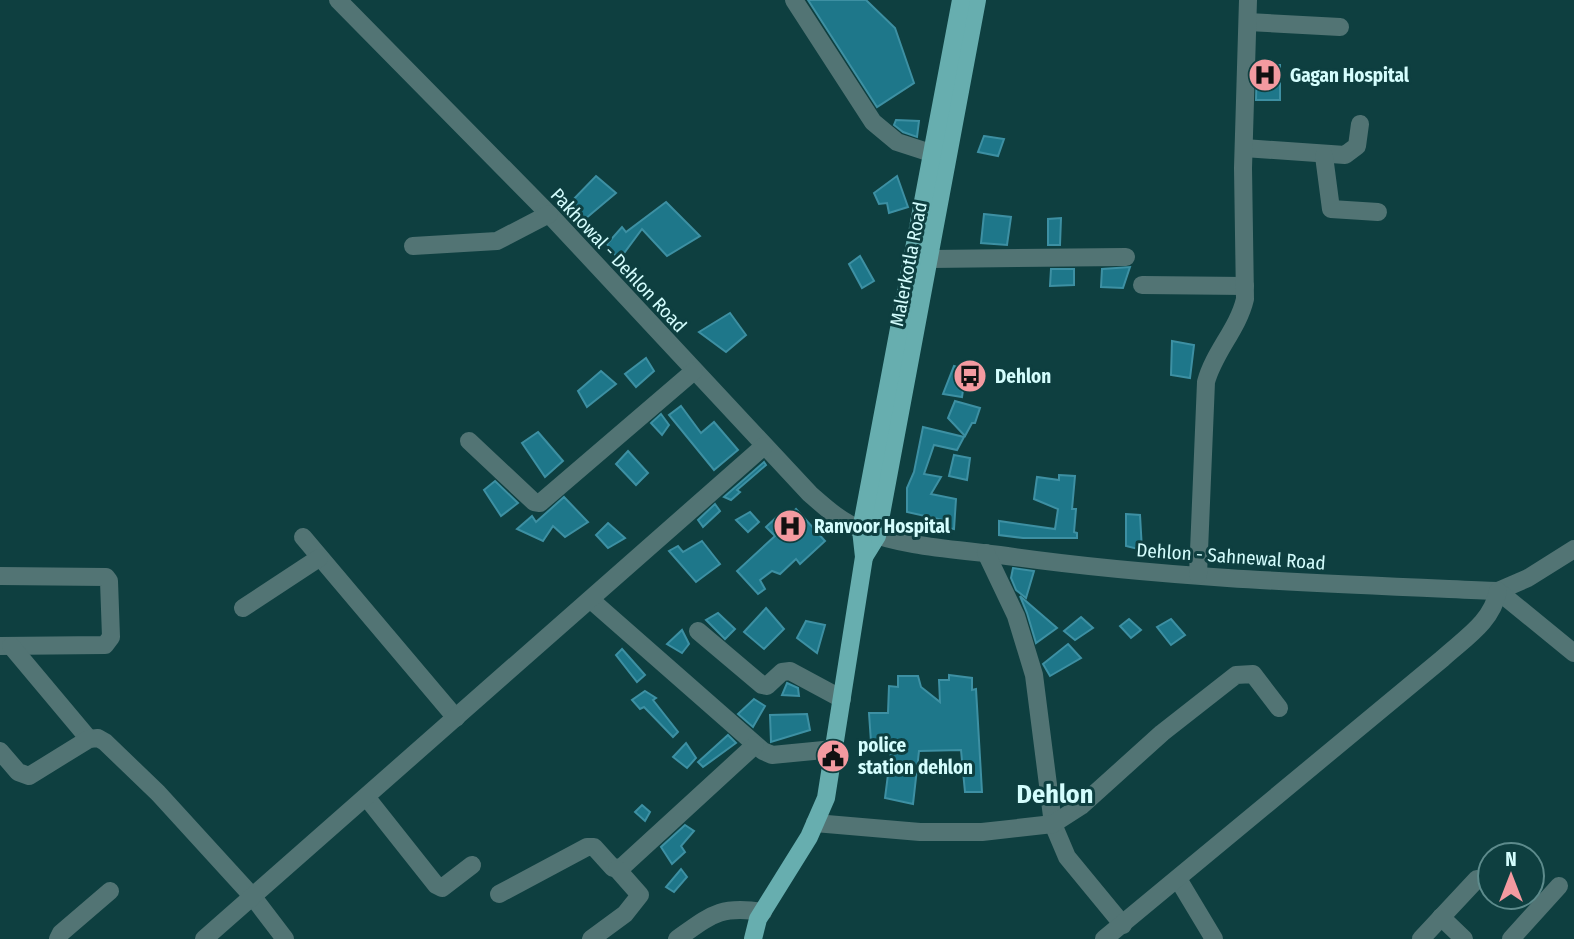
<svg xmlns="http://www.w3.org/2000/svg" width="1574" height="939" viewBox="0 0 1574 939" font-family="'Fira Sans Condensed',sans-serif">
<rect width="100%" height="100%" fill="#0e3f40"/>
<g fill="#1e778a" stroke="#3d90a3" stroke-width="2">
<polygon points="808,0 866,0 895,28 914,83 877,107"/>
<polygon points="1257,65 1280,65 1280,100 1256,100"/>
<polygon points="896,120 919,121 917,137 903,132 894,125"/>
<polygon points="984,136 1004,139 998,156 978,152"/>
<polygon points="596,176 616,193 578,225 568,205"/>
<polygon points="897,176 908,207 889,213 887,203 879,204 874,193"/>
<polygon points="666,202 700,236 667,256 642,229 619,260 607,244 622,227 626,232"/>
<polygon points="984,214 1011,217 1007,245 981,243"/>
<polygon points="1061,218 1060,245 1048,245 1048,219"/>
<polygon points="860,256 874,281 862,288 849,264"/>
<polygon points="1130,267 1123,288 1101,287 1102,269"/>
<polygon points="1051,269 1074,269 1074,285 1050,286"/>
<polygon points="730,313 746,335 726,352 699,332"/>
<polygon points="1172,341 1194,345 1190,378 1171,375"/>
<polygon points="646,358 654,371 636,387 625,374"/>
<polygon points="954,366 966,370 962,397 943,394"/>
<polygon points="601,371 616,384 587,407 578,391"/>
<polygon points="955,401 980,408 975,423 972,423 965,436 948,418"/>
<polygon points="681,406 701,433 714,422 738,450 714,470 669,415"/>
<polygon points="661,414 669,425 662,435 651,423"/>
<polygon points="923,427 964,437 957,450 934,445 924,474 941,477 931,494 956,499 954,529 942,527 943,520 907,512 907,488 914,472"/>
<polygon points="538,432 563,461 545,477 522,443"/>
<polygon points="628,451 648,473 636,485 616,464"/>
<polygon points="954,455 970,458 967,480 949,476"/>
<polygon points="764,462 766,465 737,490 740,492 731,500 724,497"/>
<polygon points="1059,475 1075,476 1072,509 1076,509 1074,532 1077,533 1077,538 1023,538 999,535 999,521 1055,529 1058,509 1034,499 1037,477 1059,480"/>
<polygon points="495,481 518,503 501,516 484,490"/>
<polygon points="564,497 588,522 565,537 553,526 543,541 517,529 532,516 536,522"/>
<polygon points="715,504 720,511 703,527 698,520"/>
<polygon points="796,509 825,541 800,564 796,559 780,574 772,571 760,580 765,589 758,594 737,571 775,536 766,527 779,515 784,520"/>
<polygon points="750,512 759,522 748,532 736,520"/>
<polygon points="1126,514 1140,515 1142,550 1126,546"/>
<polygon points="608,523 625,538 608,548 596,535"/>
<polygon points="702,541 720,564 696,582 669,551 678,546 683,552"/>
<polygon points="1013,568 1034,571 1026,598 1016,590 1011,578"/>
<polygon points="1020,596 1057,628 1036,643 1027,613"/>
<polygon points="766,608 784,629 764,649 744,632"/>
<polygon points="718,613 735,629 725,639 706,620"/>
<polygon points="1081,617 1093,628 1075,640 1064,631"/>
<polygon points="1129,619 1141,630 1131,638 1120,626"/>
<polygon points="1171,619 1185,635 1171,645 1157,627"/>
<polygon points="806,621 825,625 817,653 797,638"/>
<polygon points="682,630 689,644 682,653 667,644"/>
<polygon points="1068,644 1081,658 1050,676 1043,664"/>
<polygon points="622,649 645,675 637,682 616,655"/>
<polygon points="949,675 972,678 972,690 976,689 982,792 965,792 961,750 919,751 913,804 885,798 891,751 877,752 879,741 871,742 869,713 888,713 889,686 898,687 898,676 918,676 921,687 940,702 939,680 949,680"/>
<polygon points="787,683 798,688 799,696 782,695"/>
<polygon points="645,691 656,698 653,700 678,732 673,737 644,707 640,709 632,700"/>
<polygon points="754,699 765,706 753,727 738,714"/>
<polygon points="807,714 810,730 771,742 770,715"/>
<polygon points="728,735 736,743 703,767 698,762"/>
<polygon points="686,743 696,758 687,768 673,757"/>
<polygon points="642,805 650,812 645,821 635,812"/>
<polygon points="685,825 694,831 681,846 685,852 672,864 661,847"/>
<polygon points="681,869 687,877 674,892 666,887"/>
</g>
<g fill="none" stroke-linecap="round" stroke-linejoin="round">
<g stroke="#527474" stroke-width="18">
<path d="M338 0 549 214 810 494C826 508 841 522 862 530 907 548 959 549 1007 556 1170 579 1334 584 1498 591L1528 578 1574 549"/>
<polyline points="794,0 873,122 897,142 934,154"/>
<polyline points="1248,22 1340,27"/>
<polyline points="1244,148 1345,155 1357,146 1360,124"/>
<polyline points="1324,156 1331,209 1378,212"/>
<polyline points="413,246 497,241 549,214"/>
<polyline points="930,259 1126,257"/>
<polyline points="1142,285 1245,286"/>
<polyline points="469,441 534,502 540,503 694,371"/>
<polyline points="303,537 456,718"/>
<polyline points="986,553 1016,616 1034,675 1053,824 1067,857 1123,925"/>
<path d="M1198 575 1206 382C1214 352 1238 329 1245 299L1243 168 1248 0"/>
<polyline points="0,576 106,577 109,581 111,637 105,645 0,646"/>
<polyline points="1498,591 1574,653"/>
<polyline points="591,600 763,751 772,755 834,749"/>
<polyline points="243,608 319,558"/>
<polyline points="698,631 762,685 767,686 782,672 790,671 842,699"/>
<polyline points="11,646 89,739"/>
<polyline points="0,751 18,772 29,776 89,739 98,738 105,742 158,793 253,897 285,939"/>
<polyline points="367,798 436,885 442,888 472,865"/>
<polyline points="815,823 920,832 982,832 1053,824 1081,806 1162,733 1236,675 1253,674 1279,708"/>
<polyline points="1178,879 1214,939"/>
<polyline points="499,894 587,847 594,847 613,868 622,867 755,745"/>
<polyline points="1441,917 1464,939"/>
<polyline points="58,939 61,933 110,891"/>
<polyline points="204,939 764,446"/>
<polyline points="591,939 625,914 640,895 617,869"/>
<path d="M677 939C711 915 720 905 763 912"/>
<path d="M1104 939 1442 659C1465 638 1492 622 1498 591"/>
<polyline points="1421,939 1477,879"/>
<polyline points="1511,939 1559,886"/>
</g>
<g stroke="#67aeaf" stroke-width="18">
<polyline points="864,557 877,536 977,0"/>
<polyline points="753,939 758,919 809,837 826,798 864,557 861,530 961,0"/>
</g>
</g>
<defs>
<symbol id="hospital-disc" viewBox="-11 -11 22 22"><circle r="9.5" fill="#f49aa0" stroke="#0e3f40"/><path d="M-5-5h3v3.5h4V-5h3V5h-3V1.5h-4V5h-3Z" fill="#111"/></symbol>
<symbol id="bus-disc" viewBox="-11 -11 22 22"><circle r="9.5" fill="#f49aa0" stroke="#0e3f40"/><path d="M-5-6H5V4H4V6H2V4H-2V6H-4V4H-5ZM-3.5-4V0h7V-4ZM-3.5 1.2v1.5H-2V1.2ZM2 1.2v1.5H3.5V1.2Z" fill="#111"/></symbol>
<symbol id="civic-disc" viewBox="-11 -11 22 22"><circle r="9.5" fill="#f49aa0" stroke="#0e3f40"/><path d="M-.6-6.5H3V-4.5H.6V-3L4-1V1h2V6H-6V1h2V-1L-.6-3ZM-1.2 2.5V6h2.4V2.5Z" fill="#111"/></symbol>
</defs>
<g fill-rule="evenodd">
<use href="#hospital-disc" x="1246" y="56" width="38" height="38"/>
<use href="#bus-disc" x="951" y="357" width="38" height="38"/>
<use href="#hospital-disc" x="771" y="507" width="38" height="38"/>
<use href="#civic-disc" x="814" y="737" width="38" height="38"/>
</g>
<g text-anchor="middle" stroke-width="6" stroke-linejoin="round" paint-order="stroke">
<g font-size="19" font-weight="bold" fill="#d4fdfd" stroke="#0e3f40" text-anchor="start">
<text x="1290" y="82">Gagan Hospital</text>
<text x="995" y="383">Dehlon</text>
<text x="814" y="533">Ranvoor Hospital</text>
<text x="858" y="752">police<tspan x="858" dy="22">station dehlon</tspan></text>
</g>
<g font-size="19" fill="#d4fdfd" stroke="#0e3f40">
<text transform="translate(619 260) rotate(47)" y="7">Pakhowal - Dehlon Road</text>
<text transform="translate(908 264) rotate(-79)" y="7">Malerkotla Road</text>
<text transform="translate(1231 556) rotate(4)" y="7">Dehlon - Sahnewal Road</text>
</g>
<g font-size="26" font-weight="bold" fill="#d4fdfd" stroke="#0e3f40">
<text x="1055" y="803">Dehlon</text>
</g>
</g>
<g transform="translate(1511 876)"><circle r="33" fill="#0e3f40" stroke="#5d8b8c" stroke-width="2"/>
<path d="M0-5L12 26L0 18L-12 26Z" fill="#f49aa0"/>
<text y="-10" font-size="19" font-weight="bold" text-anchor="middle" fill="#d4fdfd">N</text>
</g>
</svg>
